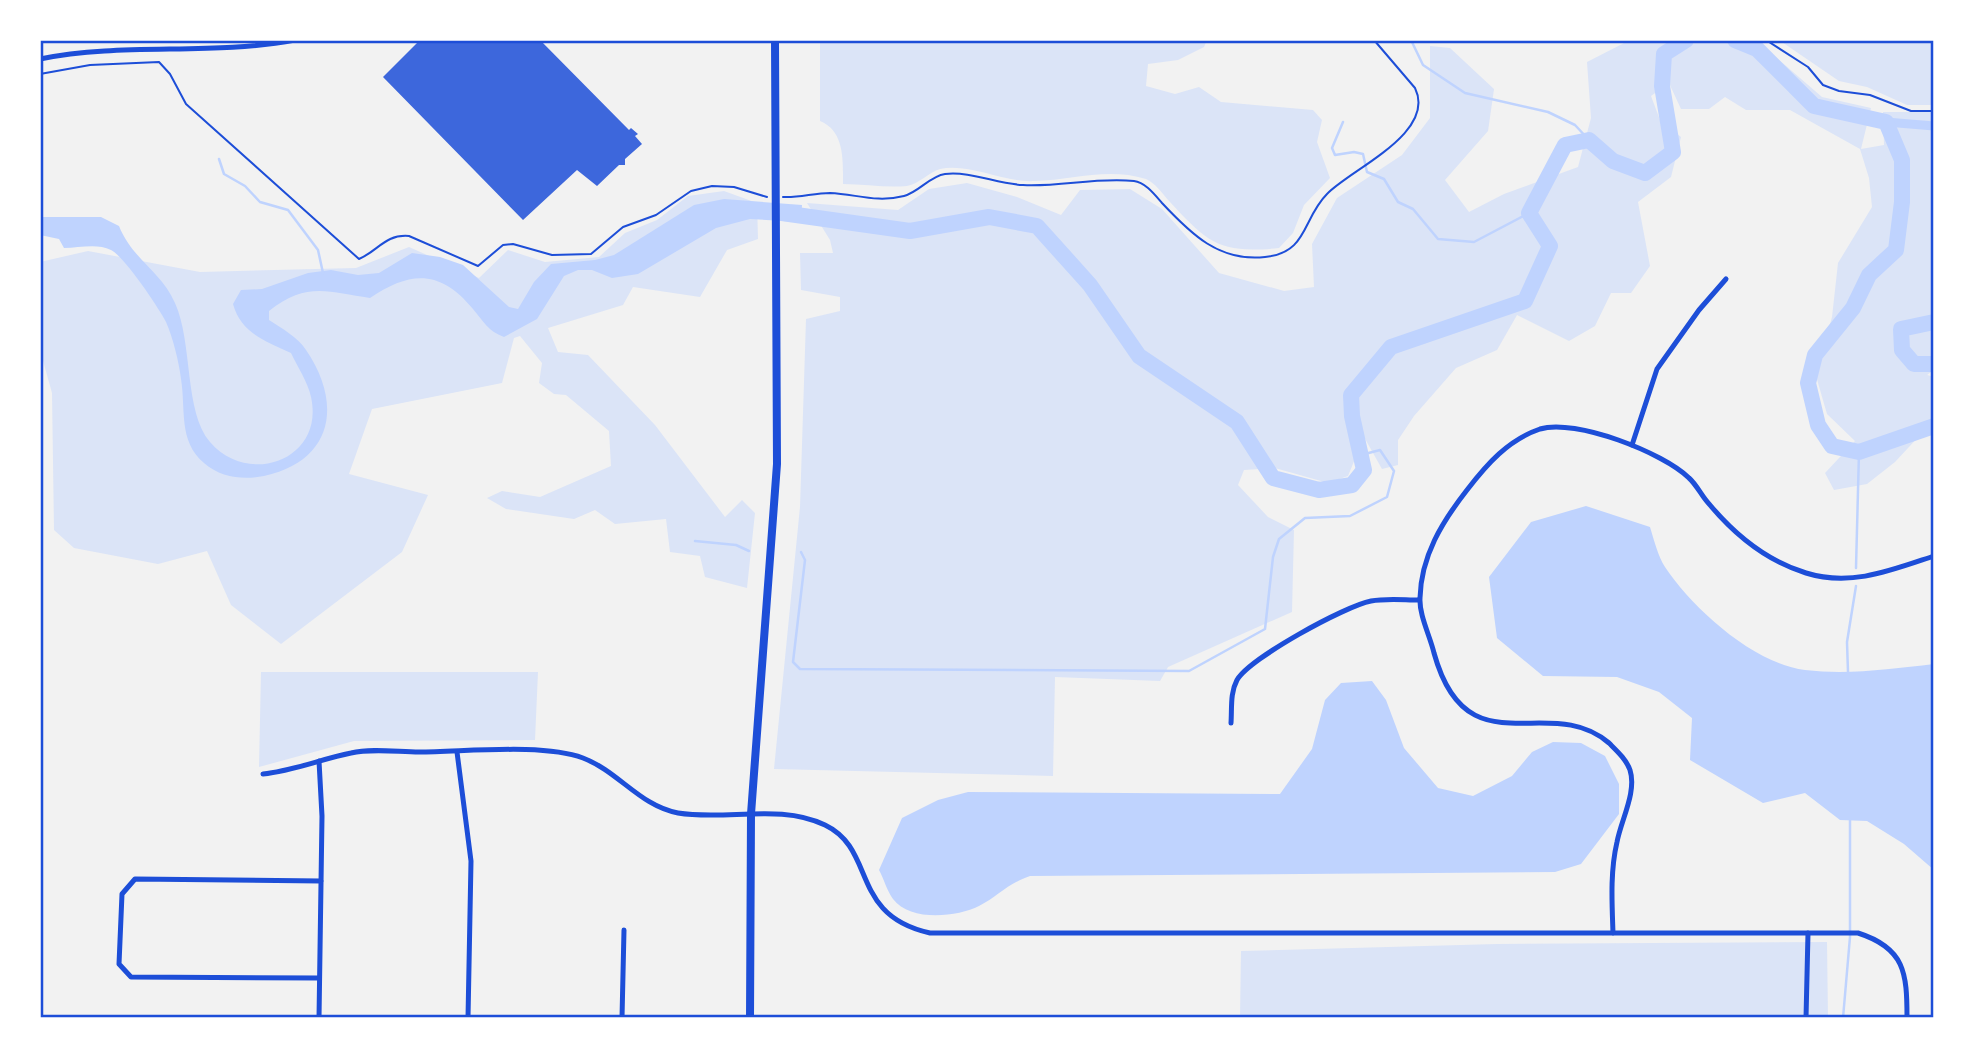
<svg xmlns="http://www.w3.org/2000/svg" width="1974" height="1058" viewBox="0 0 1974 1058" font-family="'Archivo Narrow',sans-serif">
<rect width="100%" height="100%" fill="#f2f2f2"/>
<g fill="#dbe4f7">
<path d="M820 40H1207L1204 47 1178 60 1148 64 1146 86 1175 94 1199 87 1221 102 1313 110 1322 120 1317 142 1330 178 1304 205 1293 233 1279 248C1219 254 1208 243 1169 201 1162 193 1155 183 1146 179 1108 167 1072 180 1035 181 1003 183 971 163 940 169 929 172 919 184 907 186 887 188 864 184 843 184 843 161 845 131 820 121Z"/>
<polygon points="1630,40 1756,40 1822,97 1871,108 1861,149 1884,145 1883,112 1934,112 1934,370 1927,375 1934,377 1934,434 1922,433 1895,462 1867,484 1834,490 1825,473 1855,441 1827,414 1816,376 1832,317 1838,263 1872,207 1869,178 1860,149 1790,110 1746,110 1725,97 1709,109 1681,109 1669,83 1651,96 1660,120 1681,137 1671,177 1638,202 1650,266 1631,293 1611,293 1595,326 1569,341 1517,315 1497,350 1456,368 1414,416 1398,440 1398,465 1382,469 1364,437 1348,476 1328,483 1275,468 1244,470 1238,485 1268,517 1294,530 1292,612 1168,667 1160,681 1055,677 1053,776 774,769 800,507 806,319 840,311 840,297 801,290 800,253 833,253 830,240 807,203 898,210 929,189 967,183 1017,197 1061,215 1080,190 1130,189 1162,209 1219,273 1284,291 1314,287 1312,244 1337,198 1402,155 1430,118 1430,46 1450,48 1494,89 1488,131 1445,180 1469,212 1504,194 1578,167 1591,118 1587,62"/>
<polygon points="1779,40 1934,40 1934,105 1907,105 1867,87 1839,81"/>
<polygon points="724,191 757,203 758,239 727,250 700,297 633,287 623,305 548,328 558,352 588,355 655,425 725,517 742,500 755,513 747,588 705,577 700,556 670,552 666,519 615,524 595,510 574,519 506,509 487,498 502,491 540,497 611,466 609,431 566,395 554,394 539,383 542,363 520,336 514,338 502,383 372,409 349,474 428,495 402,552 281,644 231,605 207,551 158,564 74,548 54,530 52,393 40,350 40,262 88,251 200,272 356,268 409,247 479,278 508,250 545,262 599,257 625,233 657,220 688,196"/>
<polygon points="261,672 538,672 535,740 354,741 259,767"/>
<polygon points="1827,942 1828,1018 1240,1018 1241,951 1497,944"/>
</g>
<g fill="#bfd3fe">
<path d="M724 199 802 205 801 222 750 219 716 228 638 274 612 278 592 270H578L564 276 537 319 504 337C488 331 484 322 473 309 441 270 411 270 370 298 329 292 306 281 269 311V320C281 328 298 337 306 350 343 404 333 461 264 476 244 480 221 478 204 463 178 441 186 409 181 379 179 362 173 338 166 322 159 308 124 256 111 250 97 243 79 248 64 248L59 239 40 235V217H101L119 226C132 259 161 271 175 303 193 343 184 412 210 442 248 487 325 460 311 397 308 382 297 366 291 353 265 341 241 333 233 304L241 290 262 289 308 273 331 270 358 275 379 273 412 253 440 257 463 265 509 307 518 309 534 282 551 264 595 260 614 255 694 205Z"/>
<path d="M1586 506 1650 527C1654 540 1658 556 1665 567 1692 608 1754 664 1805 670 1848 675 1891 669 1934 664V870L1904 844 1867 821 1840 820 1805 793 1763 803 1690 760 1692 718 1659 692 1617 677 1543 676 1497 638 1489 577 1531 522Z"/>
<path d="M1372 681 1386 700 1404 748 1438 788 1473 796 1512 776 1532 752 1553 742 1581 743 1605 756 1619 784V814L1581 864 1555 872 1030 876C1005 885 999 896 979 906 957 917 910 922 893 899 887 891 884 879 879 870L902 818 938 800 968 792 1280 794 1312 749 1325 700 1341 683Z"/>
</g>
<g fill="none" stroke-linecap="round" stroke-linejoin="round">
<g stroke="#bfd3fe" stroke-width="2.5">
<polyline points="1411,40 1423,65 1465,93 1548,112 1575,125 1589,140"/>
<polyline points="1343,122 1332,148 1335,155 1354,152 1363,154 1367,172 1384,179 1398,202 1413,209 1438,239 1474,242 1529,213"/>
<polyline points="219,159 224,174 245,186 260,202 288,210 318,250 323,273"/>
<polyline points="695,541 736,545 749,551"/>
<polyline points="801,552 805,560 793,662 800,669 1189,671 1265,629 1273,557 1279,539 1305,518 1350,516 1387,497 1394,471 1380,450 1361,455"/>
<polyline points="1856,568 1859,452"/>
<polyline points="1848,672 1847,642 1856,586"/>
<polyline points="1843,1018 1850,937 1850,818"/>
</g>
<polyline stroke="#bfd3fe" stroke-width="9" points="1886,122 1934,126"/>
<g stroke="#bfd3fe" stroke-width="16">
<polyline points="1735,40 1757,49 1814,106 1886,122 1902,160 1902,202 1896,250 1869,275 1853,308 1815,355 1808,383 1818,425 1832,446 1859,452 1934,426"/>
<polyline points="782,213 910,231 989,217 1037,226 1090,285 1139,356 1237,422 1273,478 1319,490 1352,485 1364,470 1352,416 1351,395 1391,347 1525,301 1550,246 1529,213 1565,145 1589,140 1613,161 1645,173 1673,152 1662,86 1664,54 1686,40"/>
<polyline points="1934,322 1901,329 1902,350 1914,364 1934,364"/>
</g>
</g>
<polygon fill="#3d67dc" points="420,40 540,40 629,130 631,128 638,134 635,136 642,144 625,159 625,165 619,165 597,186 577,170 523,220 383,77"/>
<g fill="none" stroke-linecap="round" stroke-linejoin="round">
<g stroke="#1d4ed8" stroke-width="2">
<polyline points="1766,40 1808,67 1823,85 1839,91 1870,95 1911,111 1934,111"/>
<path d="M40 74 90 65 159 62 170 74 186 104 359 259C378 251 385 234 409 236L478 266 503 245 513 244 552 255 591 254 623 227 656 215 691 191 712 186 734 187 767 197"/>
<path d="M783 197C799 198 814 193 830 193 856 194 876 203 904 196 919 192 930 176 945 174 971 171 997 184 1023 185 1060 187 1096 177 1134 181 1145 182 1155 195 1162 203 1191 234 1219 262 1265 257 1308 253 1302 219 1327 194 1351 169 1437 133 1415 88L1374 40"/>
</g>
<g stroke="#1d4ed8" stroke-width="5">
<path d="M40 59C124 42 211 56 295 40"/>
<polyline points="1632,445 1657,369 1699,310 1726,279"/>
<path d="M1231 723C1232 708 1230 693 1237 680 1250 658 1345 606 1371 601 1386 598 1404 600 1419 600"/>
<polyline points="457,752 471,861 468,1018"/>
<path d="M263 774C293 771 321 759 351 753 372 748 398 752 419 752 465 752 542 743 583 758 618 771 640 806 678 813 726 821 780 803 825 825 877 850 849 915 930 933H1858C1905 948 1907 973 1907 1018"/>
<path d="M1613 933C1612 903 1610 872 1617 842 1621 820 1637 792 1630 770 1626 759 1617 751 1609 743 1549 691 1467 772 1434 653 1430 636 1419 615 1420 598 1421 556 1442 522 1467 490 1487 464 1508 440 1540 429 1575 418 1664 453 1689 478 1697 485 1702 497 1710 505 1736 536 1767 561 1806 573 1851 587 1892 570 1934 556"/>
<polyline points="319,978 131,977 119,964 122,894 135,879 321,881"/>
<polyline points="319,1018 322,816 319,761"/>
<polyline points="622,1018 624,930"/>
<polyline points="1806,1018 1808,933"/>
</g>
<polyline stroke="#1d4ed8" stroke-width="8" points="750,1018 751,814 777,464 775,40"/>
</g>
<rect width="1974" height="1058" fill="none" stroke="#ffffff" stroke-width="84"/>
<rect x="42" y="42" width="1890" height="974" fill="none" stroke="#1d4ed8" stroke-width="2.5"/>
</svg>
